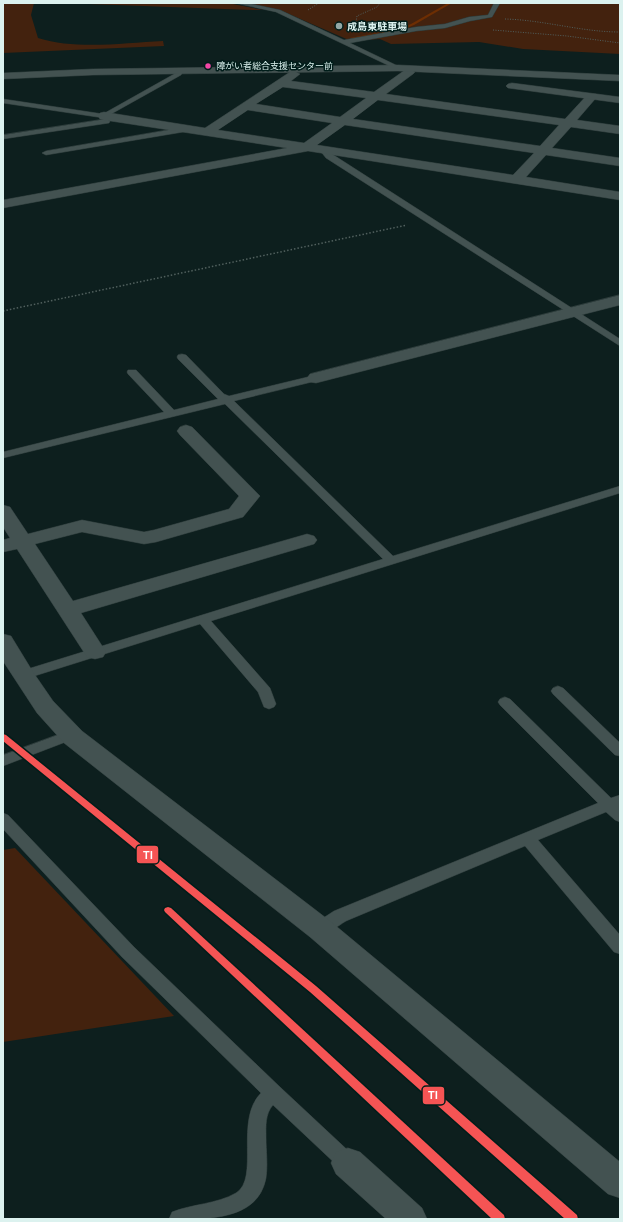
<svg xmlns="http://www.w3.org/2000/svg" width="623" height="1222" viewBox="0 0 623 1222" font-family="Lato,'Noto Sans JP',sans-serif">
<rect width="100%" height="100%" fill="#0d1f1e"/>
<g fill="#43220e">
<path d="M3 3H34L31 15 38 38C76 50 123 43 163 41L164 46 3 53Z"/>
<polygon points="61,3 228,3 263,10 252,10"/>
<polygon points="245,3 620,3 620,54 523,49 479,42 391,44 380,39 351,41 282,11"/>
<polygon points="15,848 174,1016 3,1042 3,850"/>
</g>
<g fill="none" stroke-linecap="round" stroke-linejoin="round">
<polygon fill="#6d2e03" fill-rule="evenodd" points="448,3 452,3 414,25 402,30 387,34 352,39 350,38 399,29 411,24"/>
<defs>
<g id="service">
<polygon points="235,3 247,3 280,10 344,40 416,27 445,24 469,17 488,15 494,3 500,3 492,17 470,21 445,28 416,31 350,43 400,67 400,69 398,70 276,12"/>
<polygon points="179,69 184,70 181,75 104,118 3,103 3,99 103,114 176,73"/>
<polygon points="106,119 110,121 109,123 3,139 3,135"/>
<polygon points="186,127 190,129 189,131 46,155 42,153 46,151"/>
<polygon points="323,148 329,148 332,154 620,339 620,346 326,158 322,153"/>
<polygon points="182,354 186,355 224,394 229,396 316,375 320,376 321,378 320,380 234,401 393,556 620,486 620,493 211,621 270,688 276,704 274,707 269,709 264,707 258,692 200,624 28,678 23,679 18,678 16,675 18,672 383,559 225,404 3,458 3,452 164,412 128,374 127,372 128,370 136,370 174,410 218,399 178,359 177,357 178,355"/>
<polygon points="558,686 563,688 620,743 620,756 615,755 553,694 551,691 553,688"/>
<path d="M505 697 510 699 611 798 620 795V822L615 820 606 812 538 840 620 935V954L614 952 525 846 346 921C336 927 326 937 314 934L312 929 314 924 334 911 598 803 500 705 498 702 500 699Z"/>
<polygon points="71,730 76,732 78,735 76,738 3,766 3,755"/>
<path d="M3 813 8 815 134 947 280 1087 355 1157 358 1163 355 1169 348 1172 341 1169 273 1105C265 1114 266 1126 266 1137 266 1151 268 1164 266 1178 258 1222 204 1219 169 1219L172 1212C192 1204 217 1204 236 1193 260 1178 234 1120 261 1093L122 957 3 829Z"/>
</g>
<g id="minor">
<path d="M409 69 415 72 413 74 386 94 565 119 588 94H596L598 96 596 98 577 120 620 126V134L571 127 552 148 620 158V166L546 155 526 177 620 192V200L308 151 3 208V200L287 148 104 120 100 119 98 116 100 113 104 112 205 128 290 72 294 71 300 74 291 81 374 92 405 70ZM283 87 366 98 340 117 256 104ZM378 100 559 125 540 146 353 119ZM248 110 332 123 304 143 218 130ZM345 125 534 153 513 175 317 145Z"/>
<polygon points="620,295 620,305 316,383 310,382 307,378 310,374"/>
<polygon points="186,425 192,427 260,496 243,517 156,542 144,544 82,532 35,544 73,601 300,536 307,534 314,536 317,540 314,544 81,613 106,652 103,657 95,659 87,657 17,549 3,552 3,540 10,538 3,527 3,505 10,507 28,534 82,520 144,532 154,530 229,509 239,496 180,435 177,431 180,427"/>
<polygon points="3,634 11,636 33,672 53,701 82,731 330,921 620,1162 620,1198 608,1194 310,937 64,743 37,713 3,661"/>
<polygon points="348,1148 360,1152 422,1208 427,1219 386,1219 336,1174 331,1163 336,1152"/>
</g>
<g id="tertiary">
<polygon points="398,65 620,75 620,81 398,71 93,75 3,79 3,73 93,69"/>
<polygon points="512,83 620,97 620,103 508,88 506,86 508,84"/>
</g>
</defs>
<use href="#service" stroke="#2c3b3a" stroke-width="1"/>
<use href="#minor" stroke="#2c3b3a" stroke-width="1"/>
<use href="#tertiary" stroke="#2c3b3a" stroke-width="1"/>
<g stroke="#51605e" stroke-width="1" stroke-dasharray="1 1.5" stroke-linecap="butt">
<polyline points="308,10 319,3"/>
<path d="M505 19C544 20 581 32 620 32"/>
<polyline points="360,25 356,22 357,16 377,7 380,3"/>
<polyline points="493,30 567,36 620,43"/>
</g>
<polyline stroke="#51605e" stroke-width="1.5" stroke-dasharray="1.5 2" stroke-linecap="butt" points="3,311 407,225"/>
<use href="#service" fill="#435251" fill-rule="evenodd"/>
<use href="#minor" fill="#435251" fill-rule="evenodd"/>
<use href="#tertiary" fill="#435251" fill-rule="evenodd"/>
<defs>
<g id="rail-1">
<polygon points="3,734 6,735 316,986 577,1215 578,1219 565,1219 310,992 3,741"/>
<polygon points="168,907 171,908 504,1215 505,1219 492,1219 165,912 164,910 165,908"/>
</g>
</defs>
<use href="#rail-1" stroke="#001d1a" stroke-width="3"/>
<use href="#rail-1" fill="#f55454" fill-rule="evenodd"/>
</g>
<circle fill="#94a8a6" stroke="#001d1a" stroke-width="1.5" cx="339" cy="26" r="4"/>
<circle fill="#f346a5" stroke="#001d1a" stroke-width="1.5" cx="208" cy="66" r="3.5"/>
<g text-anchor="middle" stroke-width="3" stroke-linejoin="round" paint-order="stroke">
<g font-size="9" fill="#dcf2ef" stroke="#001d1a" text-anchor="start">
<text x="216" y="69">障がい者総合支援センター前</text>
</g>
<g font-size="10" font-weight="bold" fill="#dcf2ef" stroke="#001d1a" text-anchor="start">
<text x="347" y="30">成島東駐車場</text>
</g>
</g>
<g stroke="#001d1a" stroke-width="1.5">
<rect x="136" y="845" width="23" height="19" rx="4" fill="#f55454"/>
<rect x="422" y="1086" width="23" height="19" rx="4" fill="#f55454"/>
</g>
<g font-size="11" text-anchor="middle" font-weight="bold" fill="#fff">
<text x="148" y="859">TI</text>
<text x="433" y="1099">TI</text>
</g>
<rect width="623" height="1222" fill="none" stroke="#dcf2ef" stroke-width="8"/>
</svg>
